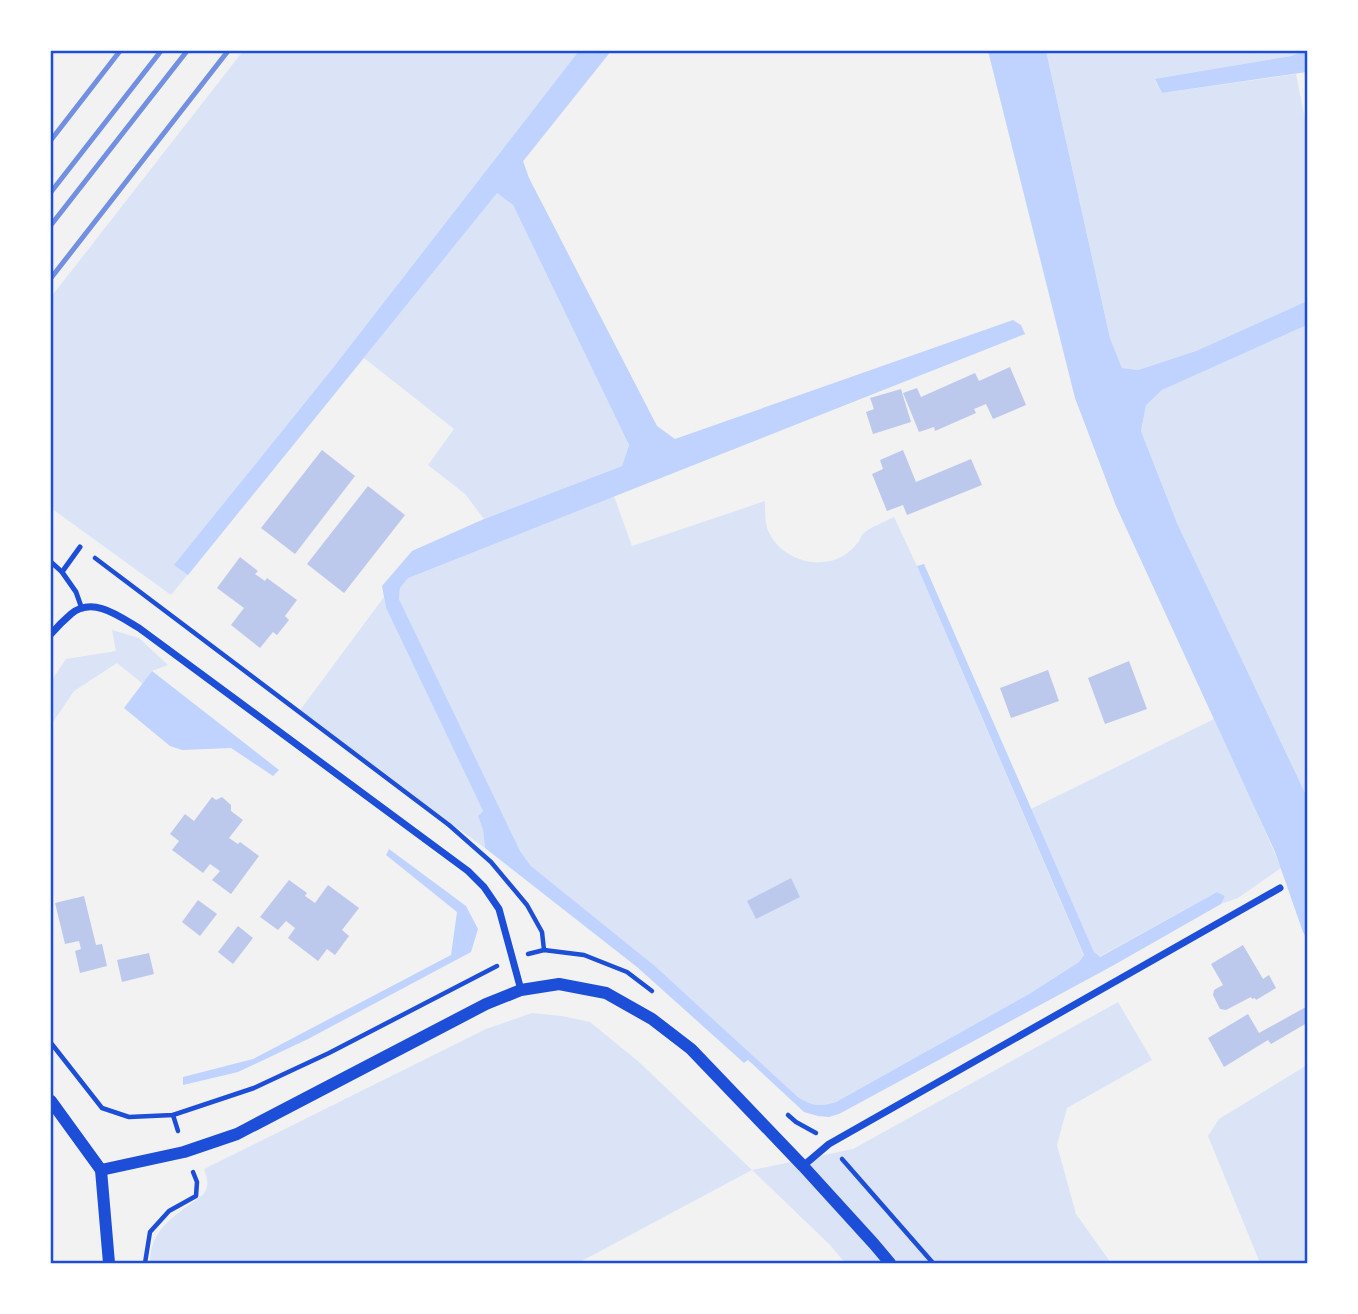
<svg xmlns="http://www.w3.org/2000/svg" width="1358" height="1314" viewBox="0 0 1358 1314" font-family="'DM Sans',sans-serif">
<rect width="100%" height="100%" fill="#f2f2f2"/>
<g fill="#dbe4f7">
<polygon points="243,51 611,51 498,193 513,205 629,445 622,466 484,519 465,494 428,465 454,429 364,358 171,595 51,508 51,297"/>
<polygon points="1046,51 1303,51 1291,56 1155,80 1162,93 1296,74 1307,129 1307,301 1196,351 1138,370 1122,368 1110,338"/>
<polygon points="1307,325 1307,797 1177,523 1141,431 1146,404 1162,390"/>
<path d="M614 496 632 546 765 501C765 510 765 519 767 528 777 556 812 570 839 558 847 554 854 548 859 541 861 537 862 534 865 532 873 526 885 522 894 517L917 566 1084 956 1079 962 1029 994 836 1102C820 1107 812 1106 798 1097L655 966 531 866 520 851 507 827 399 599 400 588 408 577Z"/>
<polygon points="384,597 386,608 483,811 478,816 483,830 485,848 298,713"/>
<polygon points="112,630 139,638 168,665 152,671 143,684 117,663 74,691 51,725 51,681 66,659 116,651"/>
<polygon points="1214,719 1255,808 1281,868 1238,898 1221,904 1225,896 1217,892 1099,957 1094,952 1031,809"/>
<path d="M1118 1002 1152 1060 1067 1108 1057 1145 1076 1214 1111 1263H845L830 1245 752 1170 578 1263H150C150 1232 170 1219 193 1202 200 1197 206 1194 207 1186 208 1180 206 1175 204 1169L486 1029 532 1013 562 1016 590 1022 639 1062 752 1170 853 1149Z"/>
<polygon points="1307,1065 1307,1263 1260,1263 1208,1136 1219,1119"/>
</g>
<g fill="#bfd3fe">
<path d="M579 51H611L523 161 529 178 657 426 675 439 1013 320 1021 325 1025 334 408 578 400 588 399 599 520 851 531 866 655 966 798 1097C812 1106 820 1107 836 1102L1029 994 1079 962 1084 955 917 566 924 564 1094 952 1100 957 1217 892 1225 896 1221 904 1114 965 839 1114 829 1117 818 1116 804 1112 748 1060 744 1063 637 967 485 848 483 830 478 816 483 811 386 608 382 586 412 551 484 519 622 466 629 445 513 205 497 193 188 575 174 565 333 368Z"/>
<polygon points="988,51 1046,51 1110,338 1122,368 1138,370 1196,351 1307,301 1307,325 1162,390 1146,405 1141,431 1177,523 1307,797 1307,939 1303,932 1275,852 1116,506 1075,398"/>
<polygon points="1303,51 1307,51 1307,72 1162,93 1155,79 1291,56"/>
<polygon points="152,671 279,770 273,776 231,748 182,750 170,746 124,708"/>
<polygon points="389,849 466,906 478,929 471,952 308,1039 238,1072 183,1085 183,1077 253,1059 451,955 457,912 386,855"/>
</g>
<g fill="#bdc9ec">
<polygon points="1010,367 1026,405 993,419 986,404 974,409 976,413 935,431 934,427 919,432 903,393 917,388 921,397 975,373 979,381"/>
<polygon points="901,389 911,422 873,434 866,412 874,409 870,398"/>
<polygon points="322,450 355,476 295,554 261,528"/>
<polygon points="903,450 916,482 971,459 982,485 907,515 903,505 887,511 872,474 883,469 880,460"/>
<polygon points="368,486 405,515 344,593 307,564"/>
<polygon points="240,557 258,571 255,574 265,581 267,578 297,600 285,616 289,620 277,635 273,632 260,648 231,625 244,608 217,588"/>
<polygon points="1129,661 1147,709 1105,724 1088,678"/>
<polygon points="1048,670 1059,701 1011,718 1000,688"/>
<polygon points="212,797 216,800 222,797 231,805 231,811 243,820 229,838 238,844 240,842 259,856 231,894 212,880 220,871 210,864 203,873 172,850 179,841 170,834 185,814 194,821"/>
<polygon points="791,878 800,897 756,919 747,901"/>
<polygon points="289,880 307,893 305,896 315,903 328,885 359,908 342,930 349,936 335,955 327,949 318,961 288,938 295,928 286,921 278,930 260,917"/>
<polygon points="84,896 96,945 102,944 107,966 80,973 75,951 81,949 79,941 65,944 55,903"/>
<polygon points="198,900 217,914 200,936 182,922"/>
<polygon points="238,926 253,938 233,964 218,952"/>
<polygon points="1243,945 1263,979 1269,975 1276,988 1256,1000 1255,998 1252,999 1251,997 1226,1010 1220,1009 1213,995 1214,990 1223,985 1211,964"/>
<polygon points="149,953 154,974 122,982 117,960"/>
<polygon points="1306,1007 1307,1023 1271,1044 1268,1040 1224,1067 1208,1038 1248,1014 1259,1033"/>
</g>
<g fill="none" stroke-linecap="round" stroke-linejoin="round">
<g stroke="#1d4ed8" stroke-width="4.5">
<polyline points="95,558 449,825 491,862 527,905 542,932 544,950"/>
<polyline points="528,954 544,950 584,955 627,972 652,991"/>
<polyline points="51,1043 102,1108 129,1117 173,1115 254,1088 329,1053 497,966"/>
<polyline points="173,1115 178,1131"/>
<polyline points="788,1115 796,1122 816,1133"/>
<polyline points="842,1159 933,1263"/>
<polyline points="145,1263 150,1232 169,1211 196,1196 197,1182 193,1172"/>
</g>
<g stroke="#1d4ed8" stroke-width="5">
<polyline points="80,547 62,572 76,592 82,609"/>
<polyline points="51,562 62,572"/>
</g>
<g stroke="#1d4ed8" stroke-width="7">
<path d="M51 634C57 627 64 620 71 614 93 596 119 616 139 628L468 871 484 887 499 909 521 990"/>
<polyline points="803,1166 829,1144 1280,888"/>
</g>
<g stroke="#1d4ed8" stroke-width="12">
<polyline points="51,1101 101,1170 109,1263"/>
<polyline points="101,1170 184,1152 237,1134 486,1004 521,990 559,984 606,993 652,1019 691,1049 803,1166 874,1244 890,1263"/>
</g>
<g stroke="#7290e2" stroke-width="5">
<polyline points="51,140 120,51"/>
<polyline points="51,192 161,51"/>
<polyline points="51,225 187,51"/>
<polyline points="51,278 228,51"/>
</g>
</g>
<rect width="1358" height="1314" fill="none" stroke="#ffffff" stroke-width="105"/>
<rect x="52" y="52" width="1254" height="1210" fill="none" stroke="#1d4ed8" stroke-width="2.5"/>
</svg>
